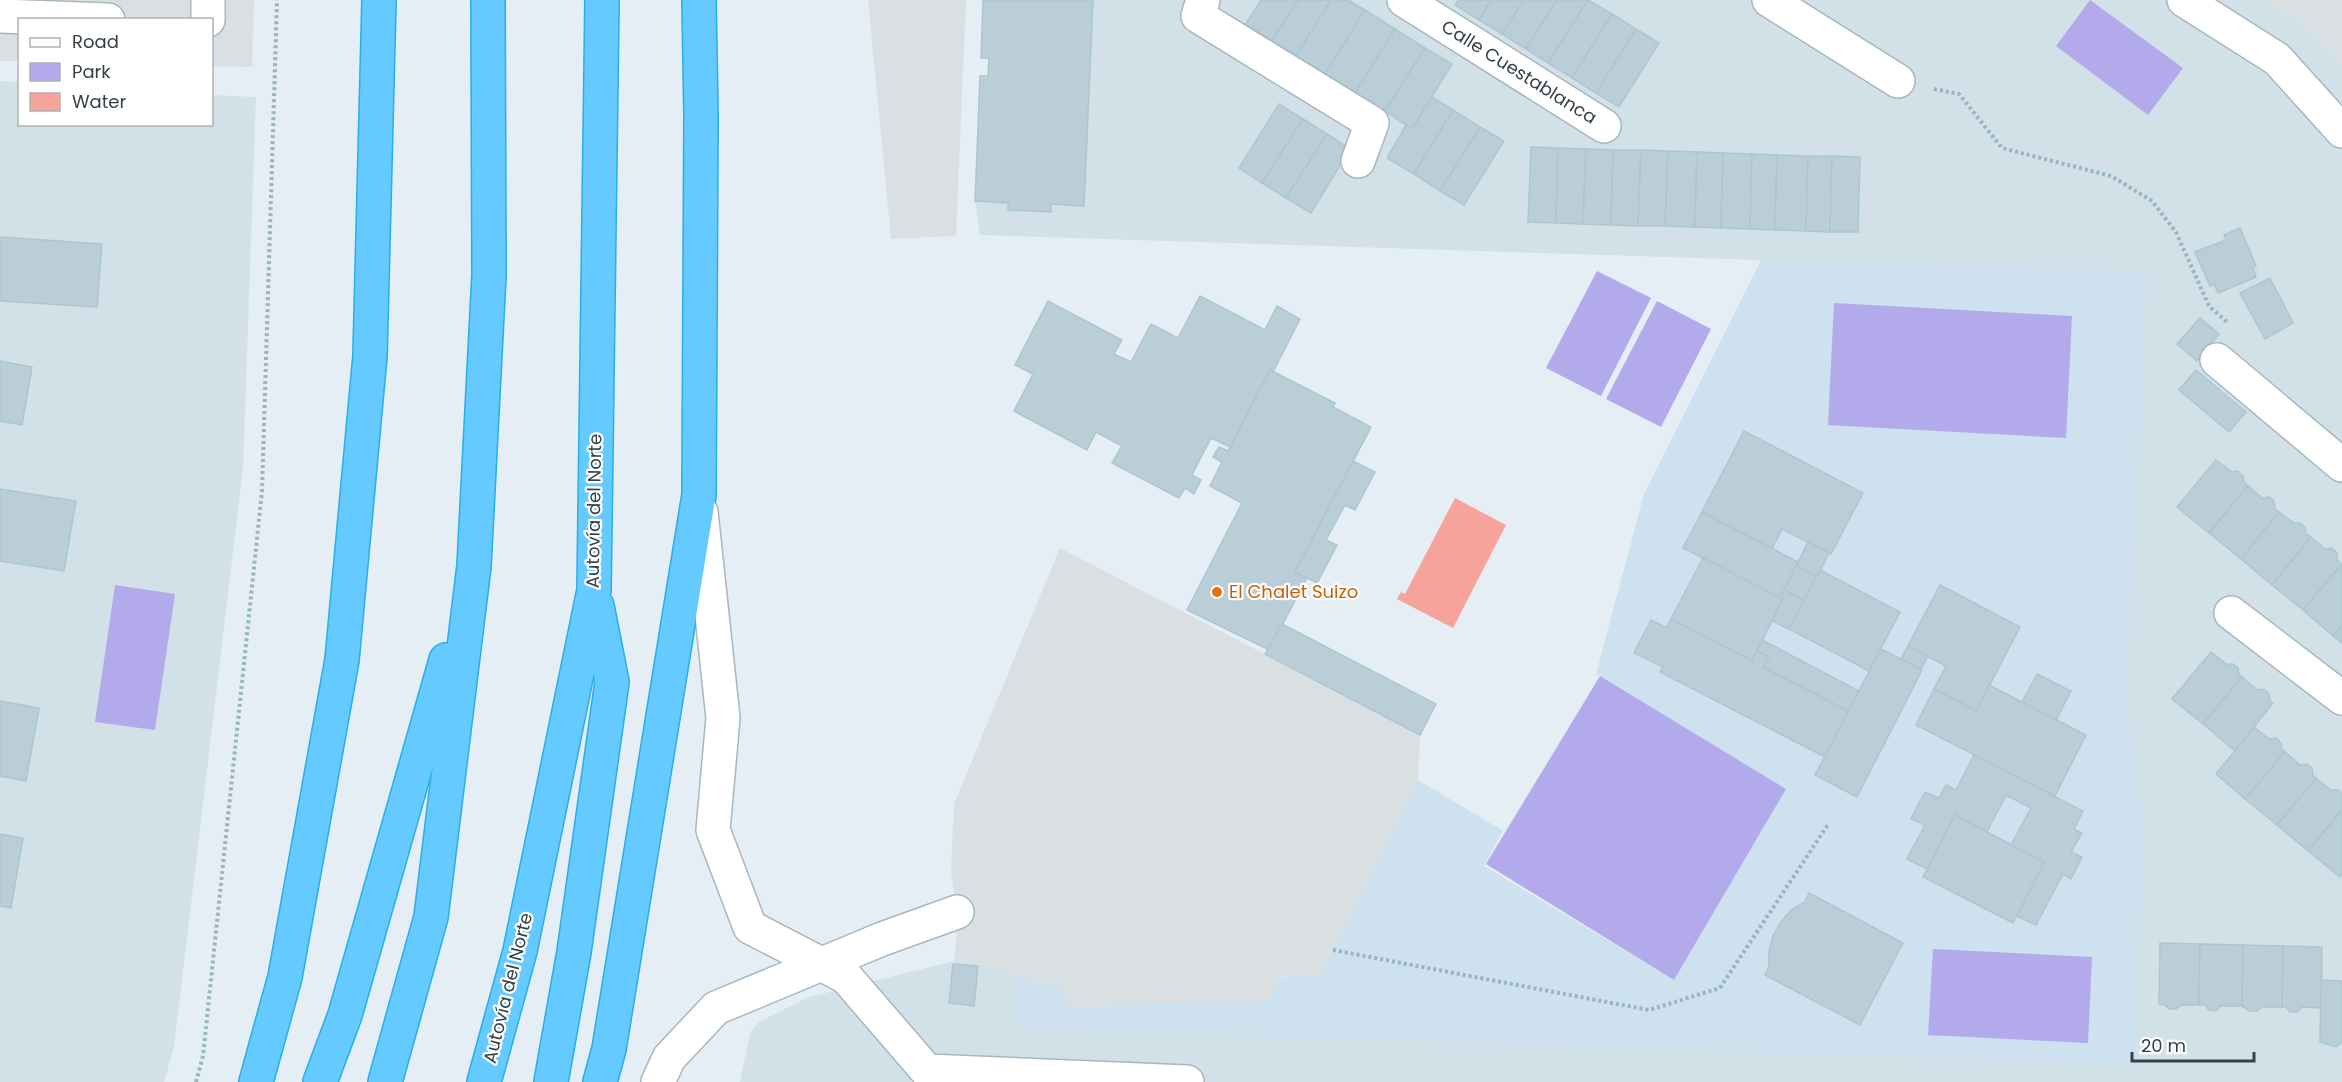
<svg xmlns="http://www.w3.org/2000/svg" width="2342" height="1082" viewBox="0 0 2342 1082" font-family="Poppins,sans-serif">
<rect width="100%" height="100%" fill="#e5eef4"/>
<g fill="#d2e0e8">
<polygon points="1093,0 2267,0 2293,17 2342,63 2342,1082 740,1082 750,1033 759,1022 809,997 954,961 994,965 1016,976 1015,1028 2134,1065 2143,824 2127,698 2147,270 1761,260 980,235 975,201 1008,203 1008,210 1050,212 1051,204 1084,205"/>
<polygon points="0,81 19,82 20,124 212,124 212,95 256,97 243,468 174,1047 164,1082 0,1082"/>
</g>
<polygon fill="#cde1ee" points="1761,260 2148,270 2127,698 2143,824 2135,1065 1015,1028 1016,976 1060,985 1320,975 1418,780 1503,831 1484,866 1674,980 1786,789 1596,674 1644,494"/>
<g fill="#b2aaeb">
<polygon points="2090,0 2183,68 2148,115 2056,46"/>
<polygon points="1597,271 1651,298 1601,396 1546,368"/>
<polygon points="1657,301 1711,329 1661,427 1606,399"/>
<polygon points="1834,303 2072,316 2066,438 1828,425"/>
<polygon points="115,585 175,594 155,730 95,722"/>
<polygon points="1600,676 1786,789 1674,980 1486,864"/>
<polygon points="1933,949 2092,957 2088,1043 1928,1035"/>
</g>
<g fill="#dadfe1">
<polygon points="0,0 254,0 252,67 212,66 212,20 20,20 19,61 0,61"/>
<polygon points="868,0 966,0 956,236 891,239"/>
<polygon points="2267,0 2342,0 2342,64 2293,17"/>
<polygon points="1060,548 1420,735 1418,780 1320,975 1280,976 1268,1000 1070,1007 1060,985 1016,976 994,965 954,961 958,923 951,871 954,804"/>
</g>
<polygon fill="#f6a39c" points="1455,498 1506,525 1453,628 1397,599 1401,592 1405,594"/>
<g fill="#b9ced6" stroke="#acc7d1" stroke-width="1.5">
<polygon points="983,0 1093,0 1084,206 1051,204 1051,212 1008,210 1008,203 975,201 980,76 988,76 989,58 981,58"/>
<polygon points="1261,0 1298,0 1272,41 1245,25"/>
<polygon points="1298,0 1331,0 1296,56 1272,41"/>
<polygon points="1331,0 1348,0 1365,10 1325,74 1296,56"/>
<polygon points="1458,0 1491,0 1479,20 1455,5"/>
<polygon points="1491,0 1524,0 1502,34 1479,20"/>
<polygon points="1524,0 1557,0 1526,49 1502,34"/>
<polygon points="1557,0 1588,0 1548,63 1526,49"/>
<polygon points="1588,0 1612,14 1572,78 1548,63"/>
<polygon points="1365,10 1395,29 1355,93 1325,74"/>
<polygon points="1612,14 1636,29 1596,93 1572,78"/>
<polygon points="1395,29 1425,48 1385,111 1355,93"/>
<polygon points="1636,29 1659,43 1619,107 1596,93"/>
<polygon points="1425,48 1452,64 1412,129 1385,111"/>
<polygon points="1432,97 1453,110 1414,174 1387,158 1406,125 1412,129"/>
<polygon points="1279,104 1303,119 1262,183 1239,168"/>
<polygon points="1453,110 1480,127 1440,191 1414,174"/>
<polygon points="1303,119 1327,134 1286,198 1262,183"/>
<polygon points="1480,127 1504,141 1464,205 1440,191"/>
<polygon points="1327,134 1350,149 1311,213 1286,198"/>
<polygon points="1531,147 1558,148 1556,223 1528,222"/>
<polygon points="1558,148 1586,149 1583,224 1556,223"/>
<polygon points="1586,149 1613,150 1611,225 1583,224"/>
<polygon points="1613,150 1641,150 1638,226 1611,225"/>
<polygon points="1641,150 1668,151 1665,226 1638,226"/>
<polygon points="1668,151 1697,152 1695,227 1665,226"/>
<polygon points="1697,152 1723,153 1721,228 1695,227"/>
<polygon points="1723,153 1752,154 1750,229 1721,228"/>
<polygon points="1752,154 1777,155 1775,230 1750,229"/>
<polygon points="1777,155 1808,156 1806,231 1775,230"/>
<polygon points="1808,156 1832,156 1830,232 1806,231"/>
<polygon points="1832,156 1860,157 1858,232 1830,232"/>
<polygon points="2240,228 2256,266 2253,268 2256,277 2218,293 2214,284 2210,286 2195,252 2226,240 2224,235"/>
<polygon points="0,237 102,244 97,307 0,301"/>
<polygon points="2270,278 2293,323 2265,339 2240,293"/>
<polygon points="1200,296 1265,330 1277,306 1300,319 1273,372 1270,370 1230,447 1211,438 1192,475 1201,480 1194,494 1185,488 1179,498 1112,463 1122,446 1096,432 1087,450 1014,411 1033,374 1015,365 1048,301 1122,340 1114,354 1131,362 1151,324 1178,338"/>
<polygon points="2200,318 2219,334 2197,361 2177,344"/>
<polygon points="0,361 32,367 22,425 0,421"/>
<polygon points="1270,370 1335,403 1333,407 1371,427 1295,572 1307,578 1269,650 1187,610 1242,503 1210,486 1222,462 1213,457 1219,447 1228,451"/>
<polygon points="2196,370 2246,412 2229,432 2179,390"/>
<polygon points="1744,431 1863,493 1831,554 1782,529 1772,549 1702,512"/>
<polygon points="2216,460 2232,472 2238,471 2243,476 2244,482 2248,486 2209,533 2177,507"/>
<polygon points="1353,461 1375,472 1355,510 1345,505 1326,540 1337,545 1317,583 1295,572"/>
<polygon points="2248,486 2262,498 2269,497 2274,501 2275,509 2279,512 2241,559 2209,533"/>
<polygon points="0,489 76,501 64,571 0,561"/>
<polygon points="1702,512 1798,562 1780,598 1683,548"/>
<polygon points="2279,512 2294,523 2300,523 2305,527 2306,534 2311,537 2272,585 2241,559"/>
<polygon points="2311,537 2325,549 2332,548 2337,553 2337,560 2342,564 2303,610 2272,585"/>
<polygon points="1808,542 1829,553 1817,577 1796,566"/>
<polygon points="1703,558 1783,599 1752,661 1671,619"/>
<polygon points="2342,564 2342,625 2333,636 2303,610"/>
<polygon points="1796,566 1817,577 1804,601 1784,590"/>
<polygon points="1820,570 1900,612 1869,671 1789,629"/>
<polygon points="1940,585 2020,627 1976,711 1934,689 1946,666 1908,646"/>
<polygon points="1784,590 1804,601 1789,629 1772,621 1783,599 1780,598"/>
<polygon points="1671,619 1752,661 1757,651 1769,657 1763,667 1848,711 1825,757 1660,672 1663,667 1634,653 1651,620 1667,628"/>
<polygon points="1282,624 1436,704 1420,735 1265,654"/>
<polygon points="2342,625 2342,643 2333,636"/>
<polygon points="1762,640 1859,691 1848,711 1763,667 1769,657 1757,651"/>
<polygon points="1908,646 1928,656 1921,669 1901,659"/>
<polygon points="1881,649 1922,670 1857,797 1815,775"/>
<polygon points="2211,652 2226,664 2233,664 2238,668 2239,675 2242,677 2203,724 2172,699"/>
<polygon points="2037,674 2071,691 2056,720 2022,702"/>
<polygon points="2242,677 2257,690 2264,689 2269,694 2270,701 2273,703 2235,751 2203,724"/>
<polygon points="1989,685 2086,735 2055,796 1916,725 1934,689 1976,711"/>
<polygon points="0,701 39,708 26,781 0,776"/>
<polygon points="2254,727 2269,739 2276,738 2281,743 2282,749 2285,752 2245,799 2216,774"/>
<polygon points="2285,752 2300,765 2307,764 2312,768 2313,776 2316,778 2277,825 2245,799"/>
<polygon points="1974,755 2083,811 2074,829 2082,833 2071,852 2082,857 2071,879 2063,874 2036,925 2017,916 2044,862 2011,845 2031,808 2006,795 1987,832 1955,815 1927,869 1907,859 1925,825 1911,819 1925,792 1939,798 1946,785 1956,790"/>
<polygon points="2316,778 2331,790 2338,790 2342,793 2342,810 2308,851 2277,825"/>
<polygon points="2342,810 2342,874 2340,877 2308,851"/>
<polygon points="1955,815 2044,862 2013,923 1923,877"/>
<polygon points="0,834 23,838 11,908 0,906"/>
<polygon points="1809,893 1903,943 1860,1025 1765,975 1769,967 1769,952 1773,936 1781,922 1791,910 1805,902"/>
<polygon points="2160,943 2200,944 2199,1005 2181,1005 2176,1009 2169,1009 2165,1005 2159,1004"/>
<polygon points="2200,944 2243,945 2242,1006 2221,1006 2216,1011 2209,1010 2205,1005 2199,1005"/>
<polygon points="2243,945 2283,946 2282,1007 2262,1007 2257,1011 2250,1011 2242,1006"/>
<polygon points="2283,946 2322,947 2321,1008 2302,1007 2297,1012 2290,1012 2286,1007 2282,1007"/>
<polygon points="953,964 978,966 974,1006 949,1003"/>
<polygon points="2321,980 2342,981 2342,1042 2336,1047 2320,1042"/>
</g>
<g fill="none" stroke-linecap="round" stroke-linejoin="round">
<defs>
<g id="minor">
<polyline points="1203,0 1198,16 1372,123 1358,161"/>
<polyline points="1404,0 1604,126"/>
<polyline points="1769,0 1898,81"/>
<polyline points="2184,0 2277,59 2342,131"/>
<polyline points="0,16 108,20"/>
<polyline points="208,20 208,0"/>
<polyline points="2217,360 2342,465"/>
<polyline points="701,512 723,718 713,830 750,927 846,977 927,1071 1187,1082"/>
<polyline points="2231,613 2342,698"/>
<polyline points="658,1082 669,1058 716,1008 882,939 957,912"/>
</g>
<g id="highway">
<polyline points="256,1082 285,977 342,660 370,356 379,0"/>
<polyline points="320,1082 345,1015 446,660"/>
<polyline points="385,1082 431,917 474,566 489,275 488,0"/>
<polyline points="484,1082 520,951 594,590 602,0"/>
<polyline points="551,1082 574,952 612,682 597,606"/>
<polyline points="600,1082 609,1049 699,495 701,116 699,0"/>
</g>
</defs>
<use href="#minor" stroke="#a7b7c0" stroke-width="36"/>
<use href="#highway" stroke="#29aee9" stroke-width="36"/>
<g stroke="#97b5c3" stroke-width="4" stroke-dasharray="3 3" stroke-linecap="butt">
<polyline points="1934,89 1959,94 2002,148 2111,176 2152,201 2176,232 2209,306 2228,323"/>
<polyline points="1333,950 1649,1010 1720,988 1829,823"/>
<polyline points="196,1082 203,1056 262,491 277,0"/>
</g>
<use href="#minor" stroke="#fff" stroke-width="33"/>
<use href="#highway" stroke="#64caff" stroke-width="33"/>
</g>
<circle fill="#e8710a" stroke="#fff" stroke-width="2" cx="1217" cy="592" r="6"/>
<g text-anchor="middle" stroke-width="4.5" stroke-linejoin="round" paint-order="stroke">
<g font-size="18" fill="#344146" stroke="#fff">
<text transform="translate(1519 72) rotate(32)" y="6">Calle Cuestablanca</text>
<text transform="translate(594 511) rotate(-89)" y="6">Autovía del Norte</text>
<text transform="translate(508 988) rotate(-76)" y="6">Autovía del Norte</text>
</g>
<g font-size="18" fill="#c56008" stroke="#fff" text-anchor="start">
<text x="1229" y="598">El Chalet Suizo</text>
</g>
</g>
<rect x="18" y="18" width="195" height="108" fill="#ffffff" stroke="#aeb3b5" stroke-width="1.5"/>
<rect x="30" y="38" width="30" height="9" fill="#ffffff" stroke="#aeb3b5" stroke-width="1.5"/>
<text x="72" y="48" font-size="18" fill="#344146">Road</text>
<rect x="30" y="63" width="30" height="18" fill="#b2aaeb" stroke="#aeb3b5" stroke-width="1.5"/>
<text x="72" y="78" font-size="18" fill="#344146">Park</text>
<rect x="30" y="93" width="30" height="18" fill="#f6a39c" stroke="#aeb3b5" stroke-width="1.5"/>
<text x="72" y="108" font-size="18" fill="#344146">Water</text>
<path d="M2132 1052v9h122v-9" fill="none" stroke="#344146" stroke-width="3"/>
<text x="2141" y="1052" font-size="18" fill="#344146" stroke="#ffffff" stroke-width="4.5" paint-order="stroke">20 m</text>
</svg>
